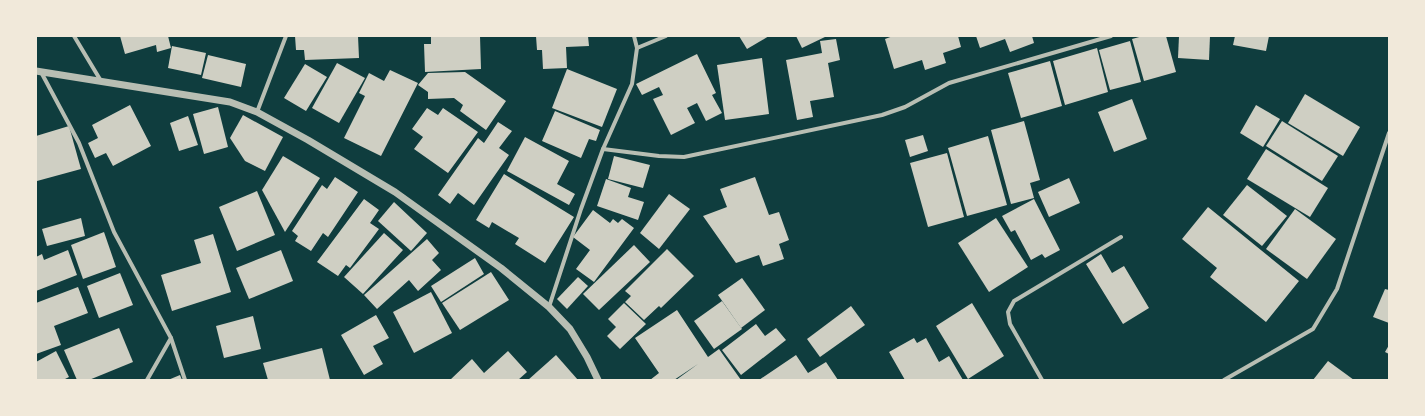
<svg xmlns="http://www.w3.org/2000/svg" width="1425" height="416" viewBox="0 0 1425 416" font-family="Barlow,sans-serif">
<rect width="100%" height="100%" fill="#0f3d3e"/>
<g fill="#cfcfc3">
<polygon points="120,36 168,36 171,48 157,52 156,45 125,54"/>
<polygon points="295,36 358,36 359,58 305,60 304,50 296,50"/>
<polygon points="431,36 480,36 481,69 425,72 424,44 431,44"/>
<polygon points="536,36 588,36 589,46 566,47 567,68 543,69 542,50 537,50"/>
<polygon points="739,36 769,36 747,49"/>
<polygon points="796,36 827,36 802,48"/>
<polygon points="893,36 958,36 961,47 943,53 946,63 925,70 922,60 894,69 885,39"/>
<polygon points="976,36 1032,36 1034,43 1010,52 1005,39 980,48"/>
<polygon points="1143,36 1166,36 1176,72 1144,81 1132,39"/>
<polygon points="1179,36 1210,36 1209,60 1178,58"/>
<polygon points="1235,36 1269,36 1266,51 1233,45"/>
<polygon points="836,39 840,60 828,63 834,97 810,101 813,117 797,120 786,60 822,53 820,41"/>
<polygon points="1130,41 1141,82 1110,90 1099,50"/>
<polygon points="172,46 206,53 201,75 168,68"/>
<polygon points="1097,48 1108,92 1065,105 1053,61"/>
<polygon points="697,54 716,93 712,95 722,113 706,121 697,103 687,108 695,123 671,135 653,99 663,95 659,87 642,95 636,84"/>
<polygon points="208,55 246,64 241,87 202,78"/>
<polygon points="762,58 769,114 725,120 717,65"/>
<polygon points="1050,61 1062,106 1021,118 1008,73"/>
<polygon points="337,63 365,78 339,123 312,108"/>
<polygon points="305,64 327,77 306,111 284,98"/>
<polygon points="567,69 617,89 602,127 552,108"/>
<polygon points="390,70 418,83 381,156 344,138 365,96 359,93 369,73 384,81"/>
<polygon points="465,72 506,101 486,130 460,111 463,105 454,98 428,99 428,92 418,85 428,73"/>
<polygon points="1305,94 1360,127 1343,156 1288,123"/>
<polygon points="1132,99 1147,139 1114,152 1098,112"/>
<polygon points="130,105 151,146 113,166 106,153 95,158 88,143 98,138 92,125"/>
<polygon points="1256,105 1280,119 1263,147 1240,133"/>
<polygon points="218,107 228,147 204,154 193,114"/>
<polygon points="427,108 438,115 443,108 478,132 448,173 414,149 423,137 412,129"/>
<polygon points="555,111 600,130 596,141 589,139 581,158 542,141"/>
<polygon points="243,115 283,137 265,171 245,161 230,138"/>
<polygon points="188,116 198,145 179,151 170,123"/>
<polygon points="1024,121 1040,180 1030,183 1034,198 1011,204 991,130"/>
<polygon points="1282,121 1338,156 1322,181 1266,146"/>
<polygon points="498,122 512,131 499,148 509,155 474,205 458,193 450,204 438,195 478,138 484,143"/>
<polygon points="69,126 81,169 37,181 36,136"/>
<polygon points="923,135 928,151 910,157 905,140"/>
<polygon points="988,136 1007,205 967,216 948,148"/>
<polygon points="525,137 569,161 557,184 575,194 569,205 507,171"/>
<polygon points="1266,149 1328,188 1310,217 1247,179"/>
<polygon points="947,153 964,217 928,227 910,163"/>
<polygon points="283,156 320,178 285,232 262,190"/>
<polygon points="614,156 650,165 643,188 608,179"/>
<polygon points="504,174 574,217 545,263 515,244 519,238 492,222 489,228 476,220"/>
<polygon points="335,177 358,192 328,237 323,233 311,251 295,241 298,236 292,231 322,185 327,189"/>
<polygon points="755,177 769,215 779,212 789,240 779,244 784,259 763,266 759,255 736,263 703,216 727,207 720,189"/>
<polygon points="1069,178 1080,203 1049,217 1038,192"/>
<polygon points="606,179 631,188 628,197 644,202 638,220 597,206"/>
<polygon points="1247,185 1287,216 1262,246 1223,215"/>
<polygon points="257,191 275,235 237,251 219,207"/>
<polygon points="669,194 690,209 659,249 640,233"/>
<polygon points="364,199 379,210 370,223 379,229 350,268 346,265 338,276 317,262"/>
<polygon points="1034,199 1060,250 1045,258 1042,254 1031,260 1015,230 1011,232 1002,216"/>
<polygon points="394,202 427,233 411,251 378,221"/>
<polygon points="1208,207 1299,281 1266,322 1210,277 1217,268 1182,239"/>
<polygon points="1295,209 1336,239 1307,279 1266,249"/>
<polygon points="593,210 610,223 613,219 618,223 622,219 634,228 594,282 576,269 590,250 573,237"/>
<polygon points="81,218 85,236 47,246 42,229"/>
<polygon points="996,218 1028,267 989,292 958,243"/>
<polygon points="104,232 116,267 83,279 71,245"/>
<polygon points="384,233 403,250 363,294 344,277"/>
<polygon points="213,234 231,292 172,311 161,275 201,263 194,240"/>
<polygon points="427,239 439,253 432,260 441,270 418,291 409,280 377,309 364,295"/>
<polygon points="634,245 650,262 599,310 583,294"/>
<polygon points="667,249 694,276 661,308 659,306 644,320 625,302 631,296 625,291"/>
<polygon points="68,250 77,275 36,291 36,257 42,254 44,260"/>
<polygon points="281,250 293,281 249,299 236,268"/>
<polygon points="1101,254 1112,273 1124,266 1149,308 1123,324 1086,264"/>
<polygon points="475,258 484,274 441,302 431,286"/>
<polygon points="491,272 509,300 460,330 442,303"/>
<polygon points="120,273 133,305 99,318 87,286"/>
<polygon points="578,277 588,286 567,309 557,299"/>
<polygon points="742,278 765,310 741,328 718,295"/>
<polygon points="78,287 88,313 54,326 61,345 36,354 36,303"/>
<polygon points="1385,289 1389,290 1389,323 1373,317"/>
<polygon points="431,292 452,333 414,353 393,312"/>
<polygon points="722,301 742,329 714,349 694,321"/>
<polygon points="624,303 646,324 620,349 607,336 616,327 608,319"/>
<polygon points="972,303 1004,356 968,379 936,326"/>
<polygon points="851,306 865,325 820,357 807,339"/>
<polygon points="677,310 708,357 719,349 741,380 676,380 698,364 674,380 650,380 659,373 635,338"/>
<polygon points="376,315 389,338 373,346 383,364 364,375 341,335"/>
<polygon points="253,316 261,349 224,358 216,326"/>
<polygon points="756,324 765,336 776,328 786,340 741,375 722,350"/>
<polygon points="119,328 133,362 89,380 77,380 64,350"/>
<polygon points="914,338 917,343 926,338 939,362 949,356 963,380 905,380 889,352"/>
<polygon points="1389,345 1389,354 1385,352"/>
<polygon points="322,348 330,380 268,380 263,363"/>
<polygon points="56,351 69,377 63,380 36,380 36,362"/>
<polygon points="508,351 527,372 518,380 450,380 472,359 484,373"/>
<polygon points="556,355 578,380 528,380"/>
<polygon points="796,355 808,373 826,362 838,380 759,380"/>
<polygon points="1328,361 1354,380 1313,380"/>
<polygon points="180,375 182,380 168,380"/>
</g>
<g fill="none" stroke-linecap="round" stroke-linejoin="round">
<g stroke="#b8beb3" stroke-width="4">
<polyline points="74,36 101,81"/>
<polyline points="637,48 666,36"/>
<polyline points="41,72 79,143 114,232 171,338 147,380"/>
<polyline points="257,112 286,36"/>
<polyline points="603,149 659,156 684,157 882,115 905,107 949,83 1111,36"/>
<polyline points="549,307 581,209 603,149 632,84 637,48 634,36"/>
<polyline points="171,338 185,380"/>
<polyline points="1042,380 1010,324 1008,312 1014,301 1121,237"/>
<polyline points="1224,380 1313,329 1337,289 1389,133"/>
</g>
<polyline stroke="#b8beb3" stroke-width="7" points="36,71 230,102 257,112 308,140 395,192 501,268 549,307 570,329 587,357 598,380"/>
</g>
<rect width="1425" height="416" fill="none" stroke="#f1e9da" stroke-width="74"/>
</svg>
